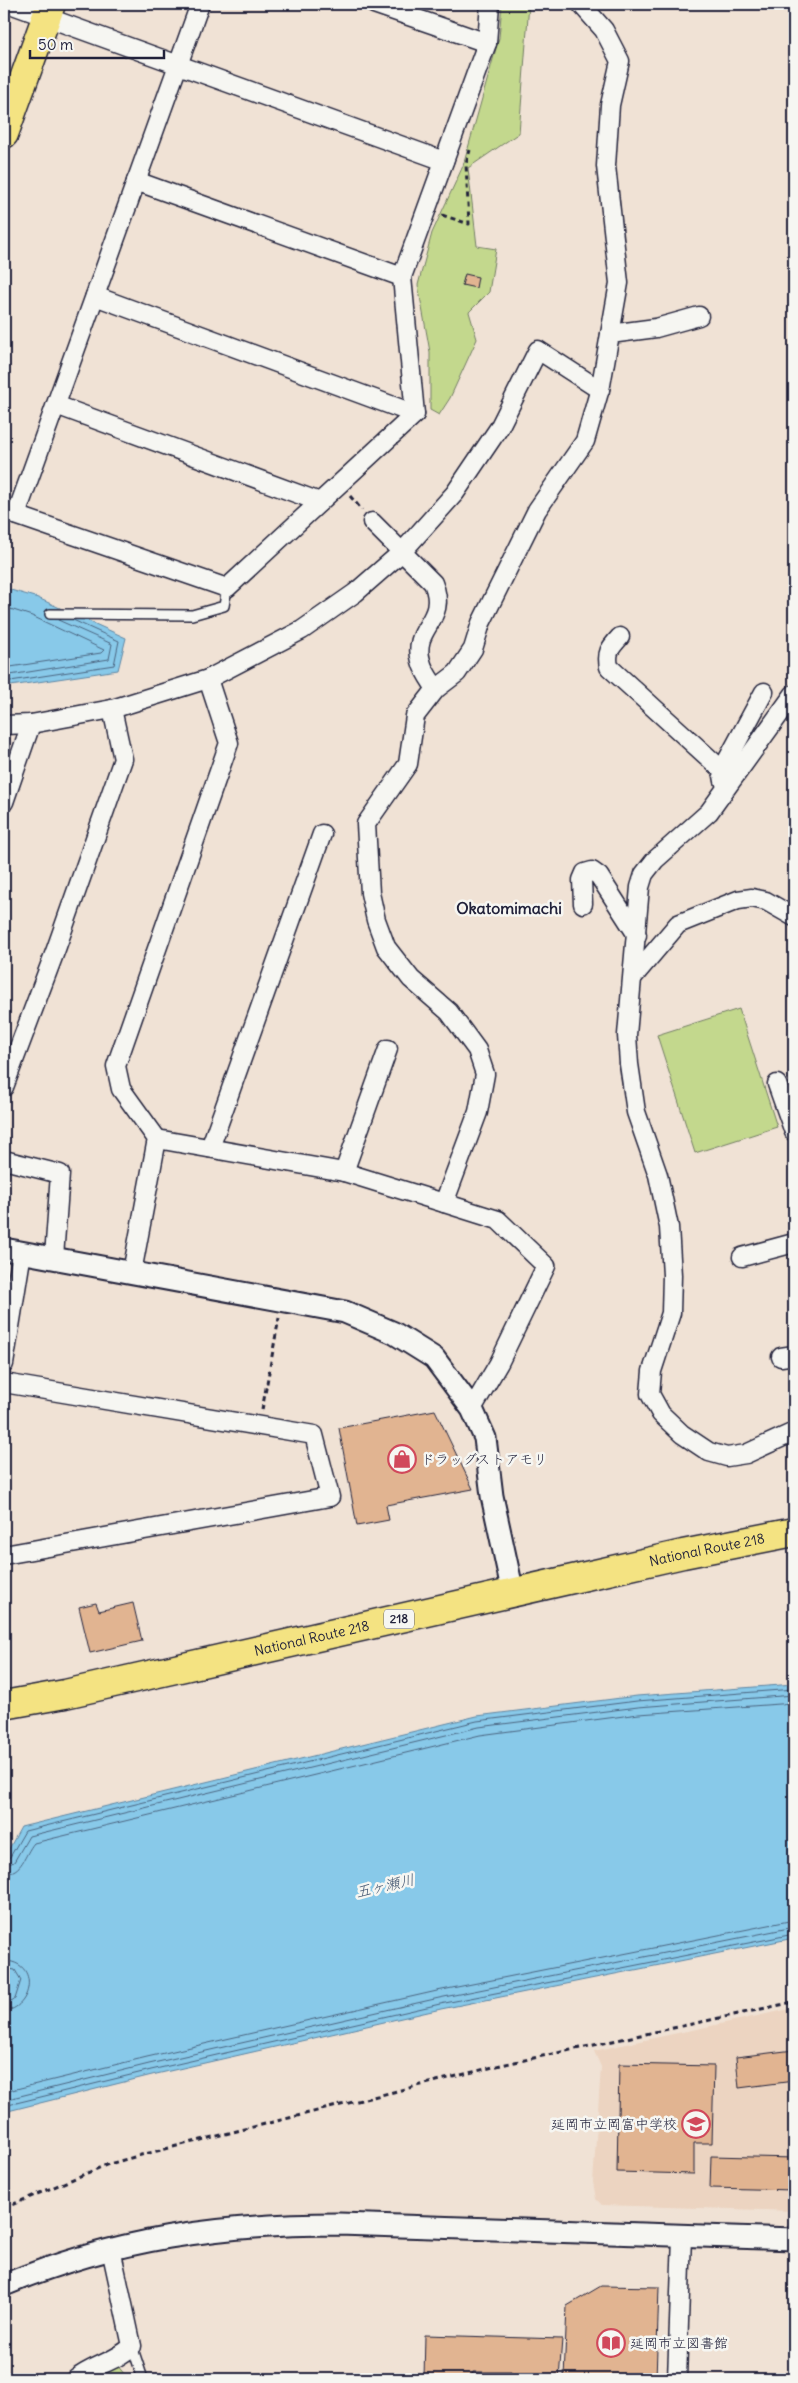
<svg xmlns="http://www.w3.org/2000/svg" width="798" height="2383" viewBox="0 0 798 2383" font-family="Delius,'Klee One',sans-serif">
<rect width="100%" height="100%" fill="#f0e2d5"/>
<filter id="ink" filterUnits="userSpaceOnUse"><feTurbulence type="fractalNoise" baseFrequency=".02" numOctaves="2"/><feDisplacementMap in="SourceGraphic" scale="10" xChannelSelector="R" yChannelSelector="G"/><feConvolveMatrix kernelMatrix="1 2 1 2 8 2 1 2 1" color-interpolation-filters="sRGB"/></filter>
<g filter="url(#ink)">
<polygon fill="#ecd4c1" points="794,2008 794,2211 602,2205 596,2199 593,2182 601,2067 594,2051"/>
<g fill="#c3d88d" stroke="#727d64">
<polygon points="502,4 529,4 519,133 468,168 477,246 496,249 489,292 469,312 477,339 450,398 439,415 430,410 430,352 418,285 432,233 463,166 499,38"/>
<polygon points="739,1009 777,1127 695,1153 657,1035"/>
<polygon points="117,2365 125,2375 120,2379 95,2379"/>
</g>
<g fill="#88c9e9" stroke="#5f86a3">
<polygon points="4,588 38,598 126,638 118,670 4,687"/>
<polygon points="794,1684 794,1938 441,2009 152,2075 4,2112 4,1999 10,1980 4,1979 4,1858 21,1827 477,1716 637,1696"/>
</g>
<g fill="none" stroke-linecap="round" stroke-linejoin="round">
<g stroke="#4b6581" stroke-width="1">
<polyline points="4,607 32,616 104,650 101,653 4,668"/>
<polyline points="4,676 109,659 112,644 58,620"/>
<polyline points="4,682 114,665 119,641 73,620"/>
<polyline points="4,1860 10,1857 25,1831 477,1721 637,1701 794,1689"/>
<polyline points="4,1866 14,1862 29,1836 479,1727 638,1707 794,1695"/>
<path d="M4 1873C23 1873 24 1855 34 1843L480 1735 639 1714 794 1703"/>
<path d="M4 1961C41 1961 32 2010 4 2011"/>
<polyline points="4,1968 15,1970 21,1980 15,1999 4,2004"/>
<polyline points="4,2092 147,2057 437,1991 794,1920"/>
<polyline points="4,2100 149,2064 439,1998 794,1927"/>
<polyline points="4,2106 151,2070 440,2004 794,1934"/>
</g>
</g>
<g fill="#e1b491" stroke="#22223b">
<polygon points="465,274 478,277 476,288 462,285"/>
<polygon points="435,1410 473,1489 386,1505 389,1520 357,1526 339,1428"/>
<polygon points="96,1603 99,1611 133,1603 142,1641 90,1653 79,1607"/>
<polygon points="794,2050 794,2081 739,2088 736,2057"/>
<polygon points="619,2064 714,2066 712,2143 694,2143 694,2174 617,2172"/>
<polygon points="711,2156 794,2158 794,2190 710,2188"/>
<polygon points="601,2286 659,2287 656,2379 564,2379 567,2306"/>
<polygon points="425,2335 562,2339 559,2379 512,2379 511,2372 473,2372 472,2379 424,2379"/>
</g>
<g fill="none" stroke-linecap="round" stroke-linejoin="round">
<defs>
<g id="service">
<polyline points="50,614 192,615 224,606 227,588"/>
<polyline points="132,2346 143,2379"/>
</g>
<g id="minor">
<polyline points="10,4 444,161"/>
<polyline points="374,4 487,43"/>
<polyline points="136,181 402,277"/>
<polyline points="95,296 415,414"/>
<polyline points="610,334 656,328 699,316"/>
<polyline points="56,405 320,502"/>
<polyline points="4,511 227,588 415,414 402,277 487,43 490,4"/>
<polyline points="16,515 200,4"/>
<path d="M372 522 433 583C449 621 411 627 421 661 423 671 431 681 436 689"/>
<path d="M620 637C610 648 606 652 609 667L722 770"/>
<polyline points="794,694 709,812 655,860 644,874 640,887 627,1035 629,1064 636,1112 658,1175 669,1227 672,1275 671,1313 652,1371 650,1394 661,1414 682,1434 709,1452 727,1457 746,1454 794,1432"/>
<polyline points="112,709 208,679 302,630 355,593 402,552 455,493 499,428 538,350 600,390"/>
<polyline points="4,725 31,724 112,709 123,759 56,949 4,1087"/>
<polyline points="724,781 722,770 764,692"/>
<polyline points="4,802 31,724"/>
<polyline points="583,904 582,880 585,873 592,871 599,876 637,935"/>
<polyline points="633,977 678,924 738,900 752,898 766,901 794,917"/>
<polyline points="777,1084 794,1132"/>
<polyline points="157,1139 344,1172 444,1203"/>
<polyline points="210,1148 322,834"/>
<polyline points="4,1160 60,1174 54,1257"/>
<polyline points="344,1172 388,1049"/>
<polyline points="742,1257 794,1243"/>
<polyline points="132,1272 157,1139 121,1089 116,1066 229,743 208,679"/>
<polyline points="781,1357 794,1355"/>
<polyline points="4,1364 22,1252"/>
<polyline points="4,1383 314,1435 330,1497 4,1555"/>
<polyline points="472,1409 499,1363 546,1266 498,1220 444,1203 478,1112 485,1074 477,1050 449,1012 411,979 386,947 376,920 370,893 366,824 408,764 415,716 436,689 457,673 473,649 481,623 537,510 585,441 601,385 619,283 606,166 610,105 620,61 604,30 581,4"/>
<path d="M76 2379C93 2365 116 2362 132 2346L111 2249"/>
<polyline points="677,2379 682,2236"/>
</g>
<g id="tertiary">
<polyline points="4,1249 345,1312 394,1333 434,1358 472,1409 485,1438 492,1496 513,1593"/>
<path d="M4 2285C114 2239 221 2224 339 2224L794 2239"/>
</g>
<polyline id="primary" points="4,134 51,4"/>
<g id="trunk">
<path id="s1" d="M4 1705 65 1694 683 1554 794 1532"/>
</g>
</defs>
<use href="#service" stroke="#22223b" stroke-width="12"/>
<use href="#minor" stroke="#22223b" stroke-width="21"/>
<use href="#tertiary" stroke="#22223b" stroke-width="25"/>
<use href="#primary" stroke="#22223b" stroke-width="31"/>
<use href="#trunk" stroke="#22223b" stroke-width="31"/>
<g stroke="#22223b" stroke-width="3" stroke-dasharray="5 4" stroke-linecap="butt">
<polyline points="442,215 469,224 466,164 470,150"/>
<polyline points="350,496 362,510"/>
<polyline points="262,1410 279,1318"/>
<polyline points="4,2208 106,2165 141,2155 501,2065 794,2002"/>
</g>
<use href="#service" stroke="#f6f6f2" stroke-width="9"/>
<use href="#minor" stroke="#f6f6f2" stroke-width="18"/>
<use href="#tertiary" stroke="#f6f6f2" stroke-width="21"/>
<use href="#primary" stroke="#f4e382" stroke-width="28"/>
<use href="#trunk" stroke="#f4e382" stroke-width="28"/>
</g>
</g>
<defs>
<symbol id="shop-ring" viewBox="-11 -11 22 22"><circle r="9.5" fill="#f6f6f2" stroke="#d1495b" stroke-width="1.5"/><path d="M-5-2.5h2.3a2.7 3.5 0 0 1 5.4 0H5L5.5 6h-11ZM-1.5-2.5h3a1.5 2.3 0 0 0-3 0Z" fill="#d1495b"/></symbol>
<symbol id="school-ring" viewBox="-11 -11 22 22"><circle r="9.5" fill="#f6f6f2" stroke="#d1495b" stroke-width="1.5"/><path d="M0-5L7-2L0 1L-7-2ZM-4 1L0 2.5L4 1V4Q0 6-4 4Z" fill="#d1495b"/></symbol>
<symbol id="library-ring" viewBox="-11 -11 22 22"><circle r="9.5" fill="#f6f6f2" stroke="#d1495b" stroke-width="1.5"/><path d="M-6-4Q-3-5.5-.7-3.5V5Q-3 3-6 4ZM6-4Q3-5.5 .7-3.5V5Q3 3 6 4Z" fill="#d1495b"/></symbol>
</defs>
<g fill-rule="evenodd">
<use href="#shop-ring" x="386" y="1443" width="32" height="32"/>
<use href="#school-ring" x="680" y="2108" width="32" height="32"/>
<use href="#library-ring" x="595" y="2327" width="32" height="32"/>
</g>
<g text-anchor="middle" stroke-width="5" stroke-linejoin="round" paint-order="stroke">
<rect fill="#f6f6f2" stroke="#626272" stroke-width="1" x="384" y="1609.5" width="30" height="19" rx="4"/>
<g font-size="12" font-weight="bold" fill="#22223b">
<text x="399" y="1623">218</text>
</g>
<g font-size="14" fill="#22223b" stroke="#f6f6f2" text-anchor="start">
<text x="421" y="1464">ドラッグストアモリ</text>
<text x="677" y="2129" text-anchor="end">延岡市立岡富中学校</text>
<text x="630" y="2348">延岡市立図書館</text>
</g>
<g font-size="14" fill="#22223b" stroke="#f6f6f2">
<text dy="5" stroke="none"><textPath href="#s1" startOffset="720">National Route 218</textPath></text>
<text dy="5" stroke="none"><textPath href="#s1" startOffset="315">National Route 218</textPath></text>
</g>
<g font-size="15" font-style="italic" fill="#41546f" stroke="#f6f6f2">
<text transform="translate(385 1886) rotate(-13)" y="5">五ヶ瀬川</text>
</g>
<g font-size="16" font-weight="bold" fill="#22223b" stroke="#f6f6f2">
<text x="509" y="914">Okatomimachi</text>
</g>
</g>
<rect width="798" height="2383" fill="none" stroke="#f6f6f2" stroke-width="20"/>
<rect x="10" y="10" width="778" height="2363" fill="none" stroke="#22223b" stroke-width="2" filter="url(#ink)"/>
<path d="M30 50v8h134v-8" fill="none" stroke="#22223b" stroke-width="2.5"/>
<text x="38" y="50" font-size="15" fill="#22223b" stroke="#f6f6f2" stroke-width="4" paint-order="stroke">50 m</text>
</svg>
